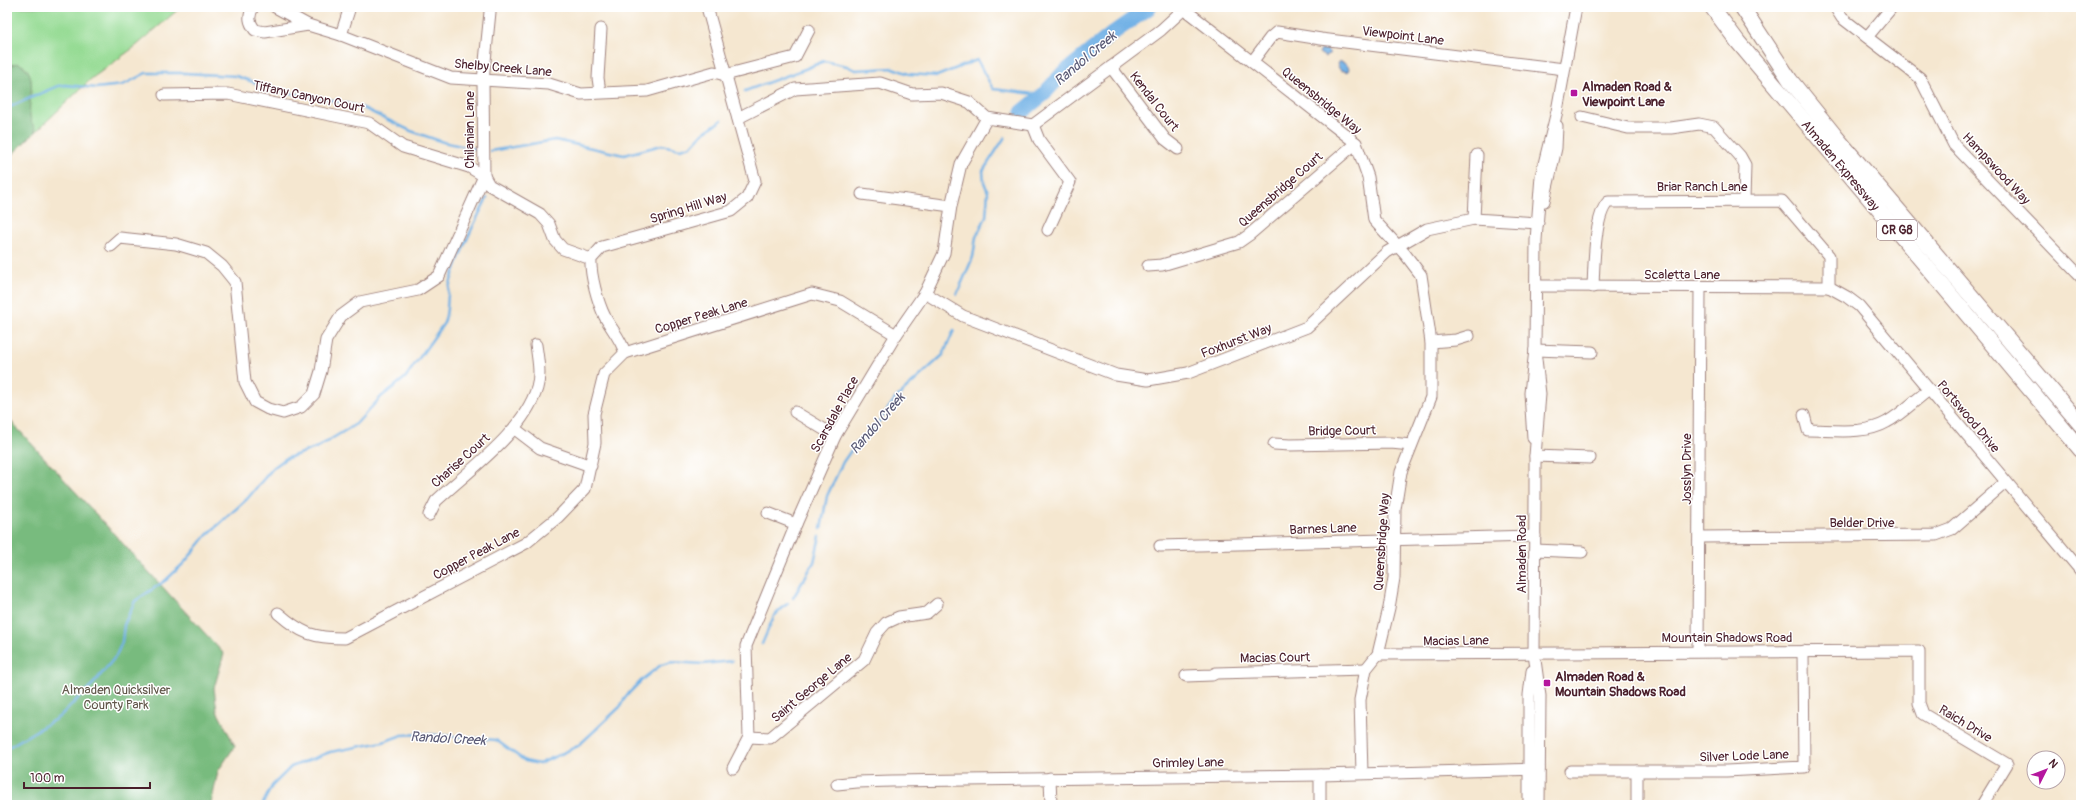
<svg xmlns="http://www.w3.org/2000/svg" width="2088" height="812" viewBox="0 0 2088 812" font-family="Pangolin,sans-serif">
<rect width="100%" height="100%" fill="#fff"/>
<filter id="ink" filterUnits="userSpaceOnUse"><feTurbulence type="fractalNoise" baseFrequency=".025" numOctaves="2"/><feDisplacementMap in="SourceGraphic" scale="8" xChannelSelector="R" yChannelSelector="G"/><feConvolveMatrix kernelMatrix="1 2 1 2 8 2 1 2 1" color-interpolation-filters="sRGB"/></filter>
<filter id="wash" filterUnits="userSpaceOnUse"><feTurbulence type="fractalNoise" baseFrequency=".012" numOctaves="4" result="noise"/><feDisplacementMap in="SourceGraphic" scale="16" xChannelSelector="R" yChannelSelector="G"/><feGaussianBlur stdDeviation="0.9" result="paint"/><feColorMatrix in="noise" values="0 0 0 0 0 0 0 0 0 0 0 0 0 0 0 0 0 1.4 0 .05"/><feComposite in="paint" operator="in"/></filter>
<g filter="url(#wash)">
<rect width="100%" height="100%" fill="#f5e7d0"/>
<polygon fill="#96db94" stroke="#707d60" points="7,7 181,7 136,46 91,79 7,159"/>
<g fill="#78bb7e" stroke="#616d54">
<path d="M18 63C42 73 25 101 31 120 31 123 34 126 35 128V132L7 159V66Z"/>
<polygon points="7,417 224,654 214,688 217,711 235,746 218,771 211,805 7,805"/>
</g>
<g fill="#73b2e6" stroke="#5e6888">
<polygon points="1321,49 1327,49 1330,54 1325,57 1319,53"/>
<polygon points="1339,61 1346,64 1349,68 1348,72 1340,70 1337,64"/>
</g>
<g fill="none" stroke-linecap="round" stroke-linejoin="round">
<g stroke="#73b2e6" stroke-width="2.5">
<polyline points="745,91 805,69 824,61 847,66 855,70 893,68 909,74 937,76 977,60 993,89 1043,95"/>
<polyline points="7,108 58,86 65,85 96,88 123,85 146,73 184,73 236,76 279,91 337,101 363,108 411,131 443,142 479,150"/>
<polyline points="490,151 555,140 624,155 662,145 680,149 691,146 703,133 722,120"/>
<polyline points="957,294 973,257 976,237 986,217 988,192 984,182 983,171 1005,137"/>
<polyline points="821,529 827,496 843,462 857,442 870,434 895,399 943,355 954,330"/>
<polyline points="793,598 814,562 820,536"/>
<polyline points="762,644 774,616 788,603"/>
<path d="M7 748 59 717 94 683 116 656 122 642 124 625 135 601 166 580 184 563 207 535 247 499 273 468 285 459 318 447 356 424 381 397 405 378 444 323C449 310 446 297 450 284 459 254 473 226 487 198"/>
<polyline points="262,805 272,786 291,767 330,752 383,742 402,735 424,734 496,740 525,761 539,764 578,746 620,707 626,696 644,678 661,665 672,662 703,664 732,661"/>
</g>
<polyline stroke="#73b2e6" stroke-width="15" points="1022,112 1043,95 1062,74 1113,33 1150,7"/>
</g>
</g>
<g filter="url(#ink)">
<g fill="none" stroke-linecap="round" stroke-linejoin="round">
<defs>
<g id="minor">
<path d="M253 7C248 17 249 22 255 30L265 32 308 25"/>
<polyline points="275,7 308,25 341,35 451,78 549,84 581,94 647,91 714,72 725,75 795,57 809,30"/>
<polyline points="1835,7 1842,18 1920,78 1954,145 2081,277"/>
<polyline points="1184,9 1356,143 1368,177 1374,220 1405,254 1421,275 1431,342 1431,397 1401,472 1395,509 1394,578 1389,608 1378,654 1366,669 1360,700 1362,773"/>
<polyline points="341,35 350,7"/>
<polyline points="1867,37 1892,7"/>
<polyline points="1252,62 1270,38 1277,32 1321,39 1564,69"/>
<polyline points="1111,67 1165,139 1178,149"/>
<polyline points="600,92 598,78 601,29"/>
<polyline points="164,95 228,94 369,123 403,147 469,167 484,176 489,185 540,214 549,224 555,240 563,249 591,259"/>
<polyline points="1582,117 1628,128 1671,128 1699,124 1714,127 1740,156 1745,165 1744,200"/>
<polyline points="738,118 795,89 880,83 912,94 941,93 969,102 987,118 1033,125 1161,30 1186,7"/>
<polyline points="1033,125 1039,140 1070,182 1048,230"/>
<polyline points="862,194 951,206"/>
<polyline points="1544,201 1556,148 1557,126"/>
<polyline points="1474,219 1477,155"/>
<polyline points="111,246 120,238 176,244 206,253 222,266 235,282 245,382 255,402 268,409 283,413 301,407 314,394 321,371 326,340 341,316 360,302 418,290 439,276 484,176 483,81 490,12"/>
<polyline points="1148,266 1162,265 1239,242 1249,235 1356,143"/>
<polyline points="1536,286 1829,287"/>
<path d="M1593 287C1594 267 1594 216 1608 202L1782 201 1829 256V287"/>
<polyline points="1829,287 1847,297 1859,306 2081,571"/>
<polyline points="925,293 963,316 1116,375 1148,380 1188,373 1307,327 1387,252 1427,229 1474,219 1538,223"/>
<polyline points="1431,342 1456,340 1469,336"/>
<polyline points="1535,350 1540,394 1535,456 1535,496 1534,653 1540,696 1539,805"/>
<polyline points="1535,350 1592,352"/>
<path d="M625 353C621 339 612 330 605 317 598 303 590 275 591 259L602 247 731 211 747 198 755 181 707 7"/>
<polyline points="795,412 835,436"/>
<path d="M1804 415 1808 430C1833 430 1865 435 1887 422 1902 414 1915 400 1929 390"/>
<polyline points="515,429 540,448 591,466"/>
<polyline points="1533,438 1530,393 1535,350 1536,240 1541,176 1557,111 1576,7"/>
<polyline points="1274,444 1290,445 1391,443 1411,445"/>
<polyline points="1535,456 1590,458"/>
<polyline points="768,513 796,524"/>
<path d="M429 515 436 501C469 470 523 433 537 388 541 375 538 359 536 345"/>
<polyline points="1700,537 1936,535 1952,529 2006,482"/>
<polyline points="1160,546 1535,536"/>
<polyline points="1535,550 1582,552"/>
<path d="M278 613C302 634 313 638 345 638L526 543 558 517 585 489 595 443 594 414 604 374 625 353 812 294 840 301 896 335"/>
<polyline points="1698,651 1700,288"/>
<polyline points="1378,654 1919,651 1919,703 1923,714 2007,764 1982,805"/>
<polyline points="1186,676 1212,675 1216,673 1366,669"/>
<polyline points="749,737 770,738 864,660 877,633 886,623 899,617 927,613 937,604"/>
<polyline points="733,768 749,737 746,646 796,524 835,436 896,335 925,293 944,253 951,206 961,164 987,118"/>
<polyline points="1570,771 1726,771 1804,767 1803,651"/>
<polyline points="1637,771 1637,805"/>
<polyline points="1320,775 1320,805"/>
<polyline points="1050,778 1051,805"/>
<polyline points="837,784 857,782 892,781 1320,775 1539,769"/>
<polyline points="1529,805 1529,695 1532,671"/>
</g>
<g id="major">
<polyline points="1712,7 1738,42 2081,450"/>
<polyline points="1742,7 1790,80 1836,137 2081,425"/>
</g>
</defs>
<use href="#minor" stroke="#a0837e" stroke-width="13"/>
<use href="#major" stroke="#a0837e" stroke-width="17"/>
<use href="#minor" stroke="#fff" stroke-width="11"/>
<use href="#major" stroke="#fff" stroke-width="15"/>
</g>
</g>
<g fill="#b5179e" stroke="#fff" stroke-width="1.5">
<rect x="1570" y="89" width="8" height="8" rx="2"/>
<rect x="1543" y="679" width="8" height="8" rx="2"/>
</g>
<g text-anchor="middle" stroke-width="3" stroke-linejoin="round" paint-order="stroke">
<rect fill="#fff" stroke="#80626b" stroke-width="1" x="1877" y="220" width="40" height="20" rx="3"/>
<g font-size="12" font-weight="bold" fill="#4a1f2b">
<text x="1897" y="234">CR G8</text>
</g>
<g font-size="13" fill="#4a1f2b" stroke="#fff">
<text transform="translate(1403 35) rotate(7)" y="5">Viewpoint Lane</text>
<text transform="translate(503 67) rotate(5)" y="5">Shelby Creek Lane</text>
<text transform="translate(309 96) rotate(12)" y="5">Tiffany Canyon Court</text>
<text transform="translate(1322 100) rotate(39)" y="5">Queensbridge Way</text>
<text transform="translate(1155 101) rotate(52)" y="5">Kendal Court</text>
<text transform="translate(469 130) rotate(-90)" y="5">Chilanian Lane</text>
<text transform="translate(1841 165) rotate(50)" y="5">Almaden Expressway</text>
<text transform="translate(1997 168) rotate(47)" y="5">Hampswood Way</text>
<text x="1702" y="191">Briar Ranch Lane</text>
<text transform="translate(1280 189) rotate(-41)" y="5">Queensbridge Court</text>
<text transform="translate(688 207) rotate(-17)" y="5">Spring Hill Way</text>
<text x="1682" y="279">Scaletta Lane</text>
<text transform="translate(701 315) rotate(-17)" y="5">Copper Peak Lane</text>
<text transform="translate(1236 340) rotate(-21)" y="5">Foxhurst Way</text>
<text transform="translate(834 414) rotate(-61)" y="5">Scarsdale Place</text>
<text transform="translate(1969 416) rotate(50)" y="5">Portswood Drive</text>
<text transform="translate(1342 430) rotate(-1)" y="5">Bridge Court</text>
<text transform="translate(460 460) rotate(-42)" y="5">Charise Court</text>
<text transform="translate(1686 469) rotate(-90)" y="5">Josslyn Drive</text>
<text x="1862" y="527">Belder Drive</text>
<text transform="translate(1323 528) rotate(-2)" y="5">Barnes Lane</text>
<text transform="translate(1381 542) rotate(-86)" y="5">Queensbridge Way</text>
<text transform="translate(476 553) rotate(-28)" y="5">Copper Peak Lane</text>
<text transform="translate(1521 554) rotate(-90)" y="5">Almaden Road</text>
<text x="1727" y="642">Mountain Shadows Road</text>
<text transform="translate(1456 640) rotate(-1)" y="5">Macias Lane</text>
<text transform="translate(1275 657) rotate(-1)" y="5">Macias Court</text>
<text transform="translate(811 687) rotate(-40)" y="5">Saint George Lane</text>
<text transform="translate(1966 723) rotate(31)" y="5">Raich Drive</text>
<text transform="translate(1744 755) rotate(-2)" y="5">Silver Lode Lane</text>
<text transform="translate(1188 762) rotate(-1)" y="5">Grimley Lane</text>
</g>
<g font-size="13" font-weight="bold" fill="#4a1f2b" stroke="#fff" text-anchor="start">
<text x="1582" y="91">Almaden Road &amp;<tspan x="1582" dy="15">Viewpoint Lane</tspan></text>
<text x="1555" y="681">Almaden Road &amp;<tspan x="1555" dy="15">Mountain Shadows Road</tspan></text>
</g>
<g font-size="13" fill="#61574a" stroke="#fff">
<text x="116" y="694">Almaden Quicksilver<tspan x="116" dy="15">County Park</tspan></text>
</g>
<g font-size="14" font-style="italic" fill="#5a5a76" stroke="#fff">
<text transform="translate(1085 58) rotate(-40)" y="5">Randol Creek</text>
<text transform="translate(877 423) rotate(-49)" y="5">Randol Creek</text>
<text transform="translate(448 738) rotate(3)" y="5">Randol Creek</text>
</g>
</g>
<rect width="2088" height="812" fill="none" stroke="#fff" stroke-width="24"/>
<g transform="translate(2046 770) rotate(48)"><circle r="19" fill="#ffffff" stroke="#b7a5aa"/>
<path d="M0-3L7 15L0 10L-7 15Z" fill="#b5179e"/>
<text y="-6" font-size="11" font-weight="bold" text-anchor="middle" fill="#4a1f2b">N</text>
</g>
<path d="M24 782v6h126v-6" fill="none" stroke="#4a1f2b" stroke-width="2"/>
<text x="30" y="782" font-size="12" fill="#4a1f2b" stroke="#ffffff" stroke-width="3" paint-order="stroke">100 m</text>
</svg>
